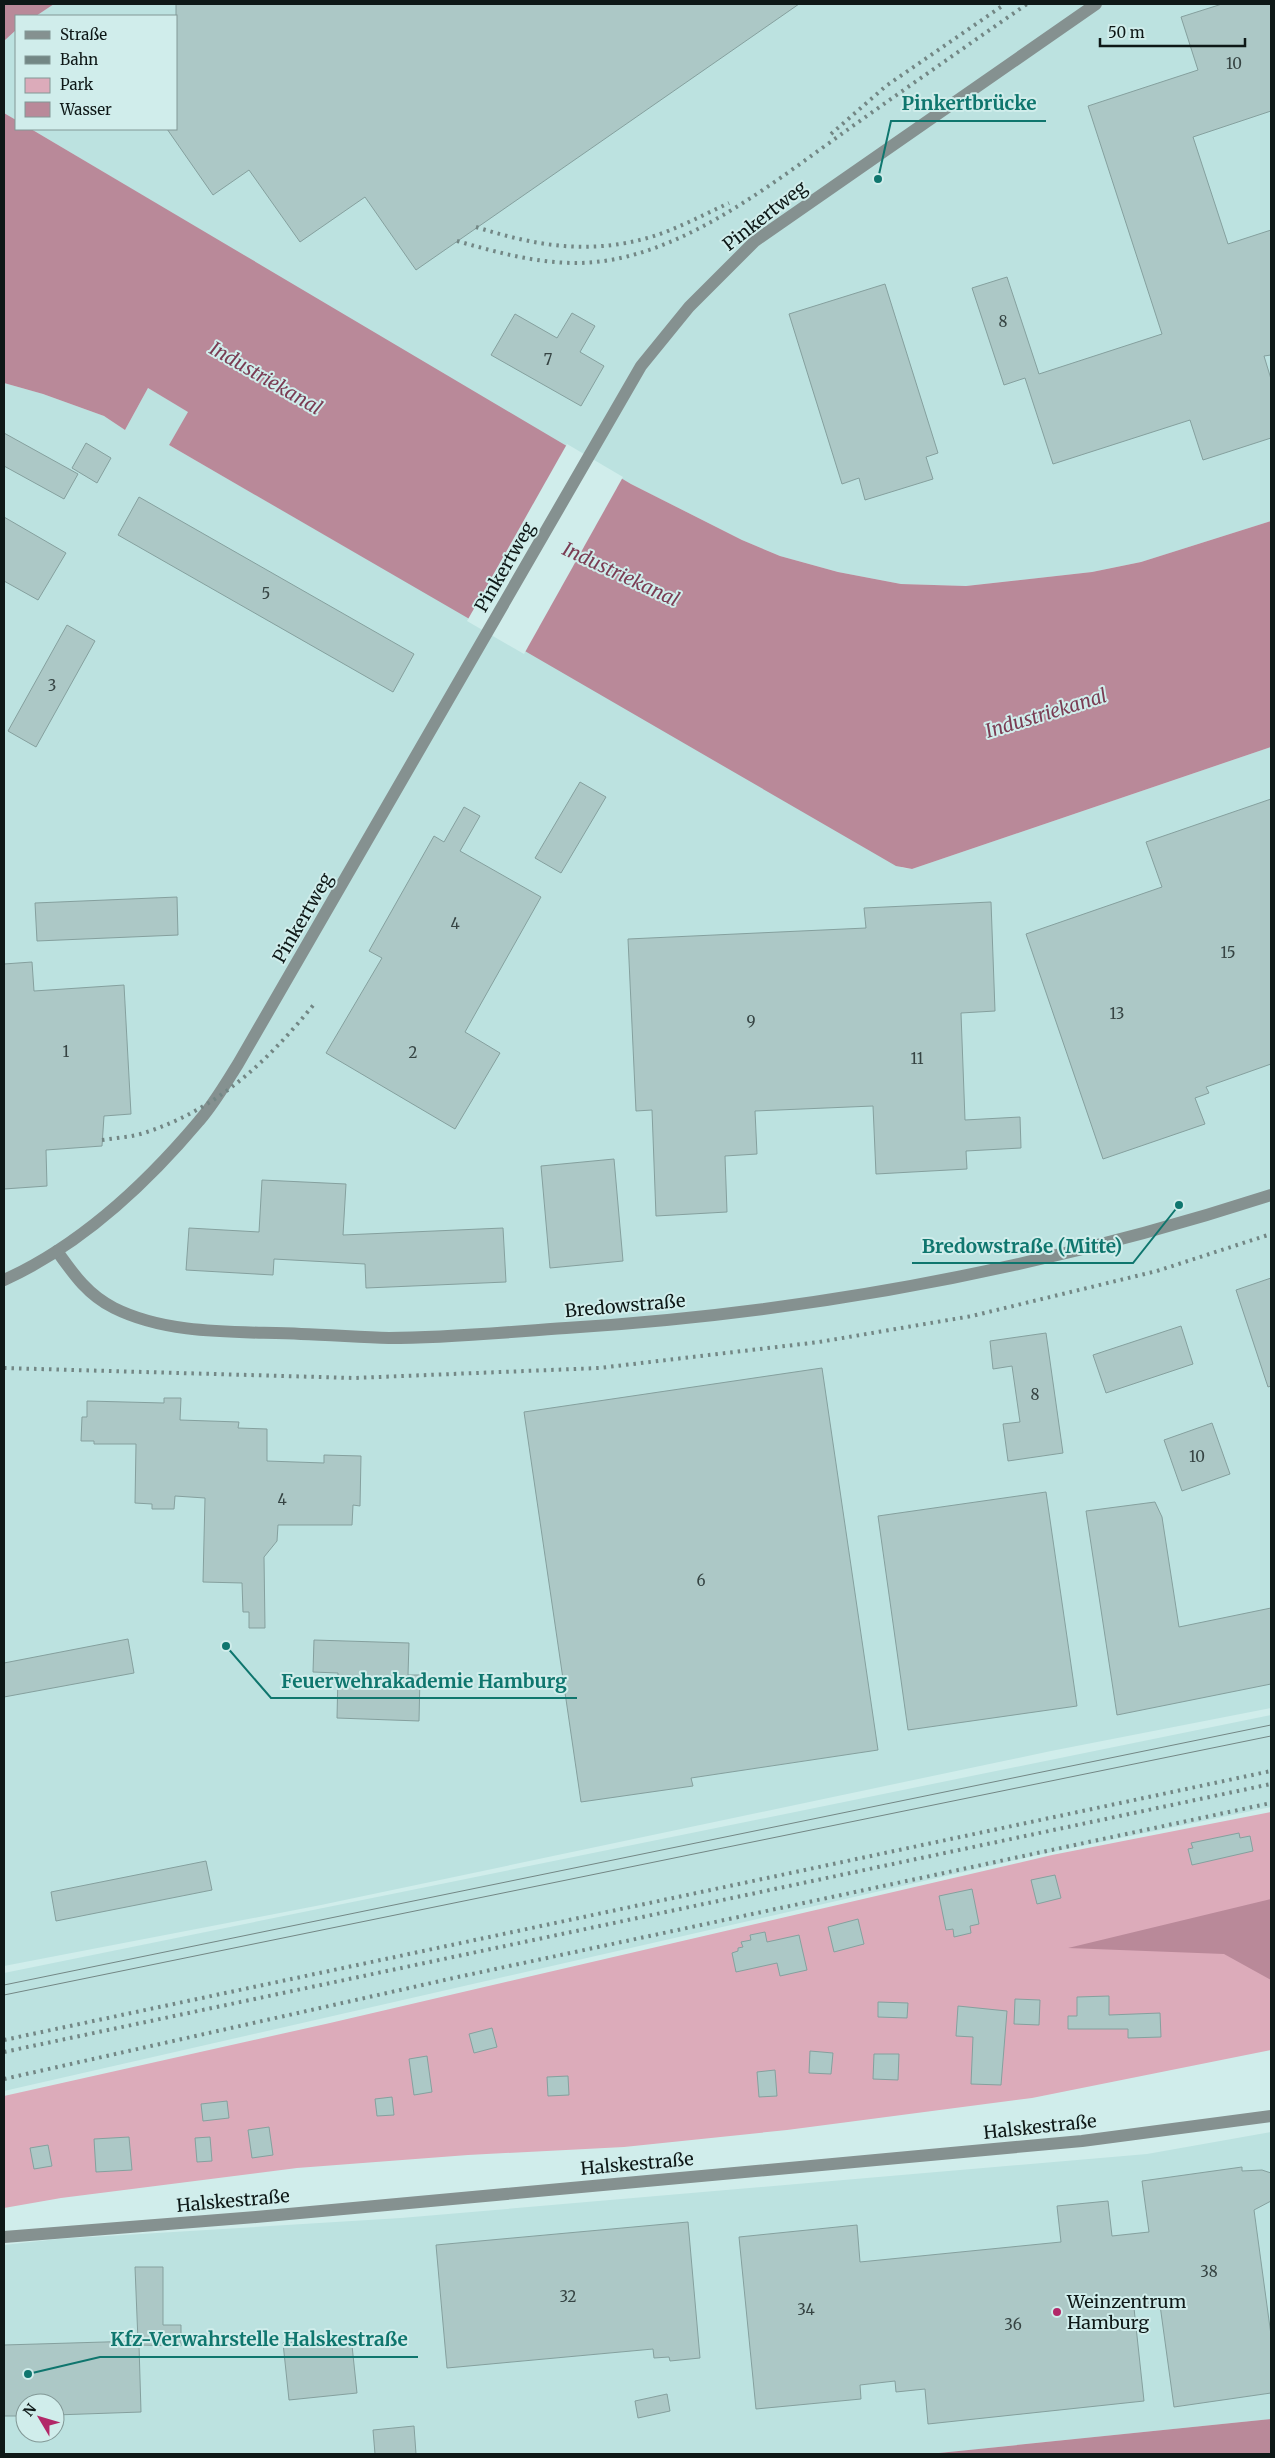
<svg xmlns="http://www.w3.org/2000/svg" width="1275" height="2458" viewBox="0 0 1275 2458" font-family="Merriweather,serif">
<rect width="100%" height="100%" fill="#d0edeb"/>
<g fill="#bce2e0" fill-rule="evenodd">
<polygon points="54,4 1271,4 1271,521 1141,562 1092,572 966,586 901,584 838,572 780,556 742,540 631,484 545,435 31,129 176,129 176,16 36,16"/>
<polygon points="16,30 16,120 4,113 4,41"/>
<polygon points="4,383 43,394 104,416 125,430 148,388 189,412 169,445 903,868 912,869 1271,747 1271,1708 1051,1751 321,1905 4,1966"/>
<polygon points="1271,1715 1271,1807 1038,1855 4,2091 4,1973"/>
<path d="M1271 2132V2419L929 2454H4V2245L58 2239 401 2218 1147 2154ZM25 2403H55V2433H25Z"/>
</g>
<polygon fill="#dcabba" points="1271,1812 1271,2050 1032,2098 787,2130 624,2147 468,2155 297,2168 61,2198 4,2208 4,2096 330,2023 1052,1855"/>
<g fill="#b98999">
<polygon points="4,4 54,4 36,16 16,16 16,30 4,41"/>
<polygon points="4,113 16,120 16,129 31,129 631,484 742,540 780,556 838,572 901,584 966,586 1092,572 1141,562 1271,521 1271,747 912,869 896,866 169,445 188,412 148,388 125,430 104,416 43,394 4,383"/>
<polygon points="1271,1899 1271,1980 1224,1954 1068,1948"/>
<polygon points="1271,2419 1271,2454 929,2454"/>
</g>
<polygon fill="#d0edeb" points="567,444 623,477 524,654 467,621"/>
<g fill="#acc8c6" stroke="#85a09e">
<polygon points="176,4 799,4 416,270 365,197 300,242 249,170 213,195 167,129 176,129"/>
<polygon points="1222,4 1271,4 1271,111 1193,137 1228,244 1271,230 1271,355 1264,356 1271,379 1271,438 1203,460 1190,420 1053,464 1025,378 1004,385 972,288 1007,277 1039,374 1162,334 1088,106 1198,70 1181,17"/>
<polygon points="885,284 938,453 926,457 933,479 865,500 859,478 842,484 789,314"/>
<polygon points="572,313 595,326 580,352 604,366 581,406 491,355 515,314 557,338"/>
<polygon points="4,433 78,474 64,499 4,466"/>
<polygon points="86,443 111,458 97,483 72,468"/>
<polygon points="139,497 414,654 393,692 118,535"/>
<polygon points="4,517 66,553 38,600 4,581"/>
<polygon points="67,625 95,641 36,747 8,731"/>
<polygon points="580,782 606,797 561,873 535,858"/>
<polygon points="1271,799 1271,1064 1206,1087 1209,1093 1195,1098 1205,1124 1103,1159 1026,934 1162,887 1146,842"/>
<polygon points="464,807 480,816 460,851 541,897 465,1032 500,1053 455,1129 326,1053 382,958 369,951 434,836 444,842"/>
<polygon points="177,897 178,935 37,941 35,903"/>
<polygon points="991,902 995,1011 961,1013 965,1120 1020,1117 1021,1148 966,1151 967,1169 876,1174 873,1106 755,1111 757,1154 725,1156 727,1212 656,1216 652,1110 636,1111 628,939 866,928 864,908"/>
<polygon points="32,962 34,991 124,985 131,1114 104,1116 102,1146 46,1150 47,1186 4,1189 4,964"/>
<polygon points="614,1159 623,1261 550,1268 541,1166"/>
<polygon points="262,1180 346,1184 343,1235 503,1228 506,1282 366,1288 365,1264 274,1259 273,1275 186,1270 189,1228 259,1232"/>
<polygon points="1271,1278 1271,1386 1268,1387 1236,1290"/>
<polygon points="1181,1326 1193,1364 1106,1393 1093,1355"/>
<polygon points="1046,1333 1063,1453 1008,1461 1003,1424 1020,1422 1012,1366 993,1369 990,1341"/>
<polygon points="822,1368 878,1750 691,1778 693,1786 581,1802 524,1412"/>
<polygon points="164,1398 181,1398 180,1420 239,1422 238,1428 267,1429 267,1461 324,1463 324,1455 361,1456 360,1506 353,1505 352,1525 278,1525 277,1541 264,1557 265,1628 249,1628 249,1612 243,1612 242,1583 203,1582 205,1498 175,1496 174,1509 152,1509 152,1504 135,1503 136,1444 94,1444 94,1441 81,1441 82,1417 87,1417 87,1401 164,1403"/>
<polygon points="1212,1423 1230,1474 1182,1491 1164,1440"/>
<polygon points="1046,1492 1077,1706 908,1730 878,1516"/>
<polygon points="1155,1502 1162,1517 1179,1627 1271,1608 1271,1684 1117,1715 1086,1511"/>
<polygon points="128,1639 134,1673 4,1697 4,1663"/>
<polygon points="314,1640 409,1643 408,1675 420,1675 419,1721 337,1718 338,1673 313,1672"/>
<polygon points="1239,1833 1240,1838 1250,1836 1253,1851 1192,1865 1188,1849 1193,1848 1191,1843"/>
<polygon points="206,1861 212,1890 56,1921 51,1892"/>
<polygon points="1055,1875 1061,1898 1037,1904 1031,1880"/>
<polygon points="972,1889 979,1924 970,1926 971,1933 954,1937 953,1929 946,1930 939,1896"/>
<polygon points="858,1919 864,1944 834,1952 828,1927"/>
<polygon points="765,1932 767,1942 799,1935 807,1970 780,1976 777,1963 736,1972 732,1953 738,1951 738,1948 743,1947 741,1942 751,1940 750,1935"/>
<polygon points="1109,1996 1109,2015 1160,2013 1161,2037 1128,2038 1128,2029 1068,2029 1068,2016 1077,2016 1077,1997"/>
<polygon points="1015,1999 1040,2000 1039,2025 1014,2024"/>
<polygon points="878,2002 908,2003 907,2018 878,2017"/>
<polygon points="958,2006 1007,2011 1001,2085 971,2084 973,2037 956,2036"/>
<polygon points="492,2028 497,2047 474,2053 469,2034"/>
<polygon points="810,2051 833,2053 831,2074 809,2073"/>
<polygon points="874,2054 899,2054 898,2080 873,2079"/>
<polygon points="427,2056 432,2092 414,2095 409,2059"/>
<polygon points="775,2070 777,2096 759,2097 757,2072"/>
<polygon points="568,2076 569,2095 548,2096 547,2077"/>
<polygon points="392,2097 394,2115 377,2116 375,2099"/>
<polygon points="227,2101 229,2118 203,2121 201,2104"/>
<polygon points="269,2127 273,2155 252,2158 248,2130"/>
<polygon points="129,2137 132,2170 96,2172 94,2139"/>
<polygon points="210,2137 212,2161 197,2162 195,2138"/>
<polygon points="48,2145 52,2166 34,2169 30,2148"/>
<polygon points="1242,2167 1242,2171 1262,2170 1271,2173 1271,2201 1254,2210 1271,2335 1271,2393 1174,2407 1160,2305 1134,2308 1144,2401 928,2424 925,2389 896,2392 895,2381 860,2385 861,2399 756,2409 739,2237 857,2225 860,2262 1061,2242 1057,2206 1108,2201 1112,2236 1149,2232 1142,2181"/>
<polygon points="688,2222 700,2358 670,2361 669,2357 654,2358 653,2349 447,2368 436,2245"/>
<polygon points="135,2267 163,2267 163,2325 181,2325 181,2346 139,2345 141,2412 55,2415 55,2403 25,2403 25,2416 4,2416 4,2345 138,2341"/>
<polygon points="351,2336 357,2393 289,2400 283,2343"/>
<polygon points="667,2394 670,2411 638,2418 635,2401"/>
<polygon points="414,2426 416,2454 375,2454 373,2430"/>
</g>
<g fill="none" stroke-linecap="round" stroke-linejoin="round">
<g stroke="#859190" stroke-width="12">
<path d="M57 1251C74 1275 88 1295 114 1308 170 1336 240 1331 301 1334 330 1335 360 1337 389 1338 448 1338 507 1332 566 1328 805 1313 1043 1269 1271 1195"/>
<path d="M4 1280C79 1246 146 1184 199 1121 214 1104 226 1083 238 1064L641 366 689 307 755 241 1096 4"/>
<polyline points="4,2237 256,2217 1082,2141 1271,2116"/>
</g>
<g stroke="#738785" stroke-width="1">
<polyline points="4,1985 1271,1725"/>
<polyline points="4,1995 1271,1736"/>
</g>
<g stroke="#738785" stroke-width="4" stroke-dasharray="2.5 5" stroke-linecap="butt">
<polyline points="831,134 886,86 1005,4"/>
<path d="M476 227C536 246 589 255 651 237 677 229 703 215 729 203"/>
<path d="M457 241C496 252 535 263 576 263 676 263 772 183 850 128 909 86 968 45 1027 4"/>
<path d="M102 1140C116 1138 131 1137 144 1133 218 1109 267 1062 315 1003"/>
<polyline points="4,1368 354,1378 599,1368 819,1342 972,1316 1157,1271 1271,1234"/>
<polyline points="4,2040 1271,1771"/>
<polyline points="4,2052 1271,1784"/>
<polyline points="4,2079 458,1977 1271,1803"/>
</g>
</g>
<circle fill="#b22868" stroke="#d0edeb" stroke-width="2" cx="1057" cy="2312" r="5"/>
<g text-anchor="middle" stroke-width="4" stroke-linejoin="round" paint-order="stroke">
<g font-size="15" fill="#364443">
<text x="1234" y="69">10</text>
<text x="1003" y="327">8</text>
<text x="548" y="365">7</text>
<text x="266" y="599">5</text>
<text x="52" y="691">3</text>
<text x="455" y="929">4</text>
<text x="1228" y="958">15</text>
<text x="1117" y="1019">13</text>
<text x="751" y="1027">9</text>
<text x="66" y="1057">1</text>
<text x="413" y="1058">2</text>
<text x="917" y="1064">11</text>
<text x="1035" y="1400">8</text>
<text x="1197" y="1462">10</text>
<text x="282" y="1505">4</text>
<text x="701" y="1586">6</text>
<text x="1209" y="2277">38</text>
<text x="568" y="2302">32</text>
<text x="806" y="2315">34</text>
<text x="1013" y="2330">36</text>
</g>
<g font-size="18" fill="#0e1817" stroke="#d0edeb">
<text transform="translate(765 216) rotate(-38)" y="6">Pinkertweg</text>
<text transform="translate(505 567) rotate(-60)" y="6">Pinkertweg</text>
<text transform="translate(303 918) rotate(-60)" y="6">Pinkertweg</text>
<text transform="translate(625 1306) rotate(-5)" y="6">Bredowstraße</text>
<text transform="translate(1040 2127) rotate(-6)" y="6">Halskestraße</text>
<text transform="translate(637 2164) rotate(-5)" y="6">Halskestraße</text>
<text transform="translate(233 2201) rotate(-5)" y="6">Halskestraße</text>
</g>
<g font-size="18" fill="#0e1817" stroke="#d0edeb" text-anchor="start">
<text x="1067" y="2308">Weinzentrum<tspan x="1067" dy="21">Hamburg</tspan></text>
</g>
<g font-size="19" font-style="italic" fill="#7a3c53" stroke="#d0edeb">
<text transform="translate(266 378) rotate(30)" y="7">Industriekanal</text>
<text transform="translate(621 574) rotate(25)" y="7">Industriekanal</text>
<text transform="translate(1046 713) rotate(-17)" y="7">Industriekanal</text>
</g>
</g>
<path fill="none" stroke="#0f766e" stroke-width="2" d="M878 179L891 121H1046M1179 1205L1133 1263H912M226 1646L271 1698H577M28 2374L100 2357H418"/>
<g fill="#0f766e" stroke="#d0edeb" stroke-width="2">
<circle cx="878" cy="179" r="5"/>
<circle cx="1179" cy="1205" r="5"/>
<circle cx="226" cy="1646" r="5"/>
<circle cx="28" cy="2374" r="5"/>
</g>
<g font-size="19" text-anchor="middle" font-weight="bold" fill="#0f766e" stroke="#d0edeb" stroke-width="4" stroke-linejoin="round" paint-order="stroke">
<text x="969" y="110">Pinkertbrücke</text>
<text x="1022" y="1253">Bredowstraße (Mitte)</text>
<text x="424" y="1688">Feuerwehrakademie Hamburg</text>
<text x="259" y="2346">Kfz-Verwahrstelle Halskestraße</text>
</g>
<rect width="1275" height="2458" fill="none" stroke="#0e1817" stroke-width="10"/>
<rect x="15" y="15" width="162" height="115" fill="#d0edeb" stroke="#829896"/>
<rect x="25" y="31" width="25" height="8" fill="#859190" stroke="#829896"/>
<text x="60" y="40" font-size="15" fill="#0e1817">Straße</text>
<rect x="25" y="56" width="25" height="8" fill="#738785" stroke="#829896"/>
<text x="60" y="65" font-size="15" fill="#0e1817">Bahn</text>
<rect x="25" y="78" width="25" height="15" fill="#dcabba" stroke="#829896"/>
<text x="60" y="90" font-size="15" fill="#0e1817">Park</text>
<rect x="25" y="102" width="25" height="15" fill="#b98999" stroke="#829896"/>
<text x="60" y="115" font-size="15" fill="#0e1817">Wasser</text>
<g transform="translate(40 2418) rotate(308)"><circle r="24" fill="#d0edeb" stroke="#829896"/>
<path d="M0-4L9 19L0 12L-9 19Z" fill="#b22868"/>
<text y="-8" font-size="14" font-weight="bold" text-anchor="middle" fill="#0e1817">N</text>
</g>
<path d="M1100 38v8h145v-8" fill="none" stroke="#0e1817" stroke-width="2.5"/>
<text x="1108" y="38" font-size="15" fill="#0e1817" stroke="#d0edeb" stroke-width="4" paint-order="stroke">50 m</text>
</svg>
